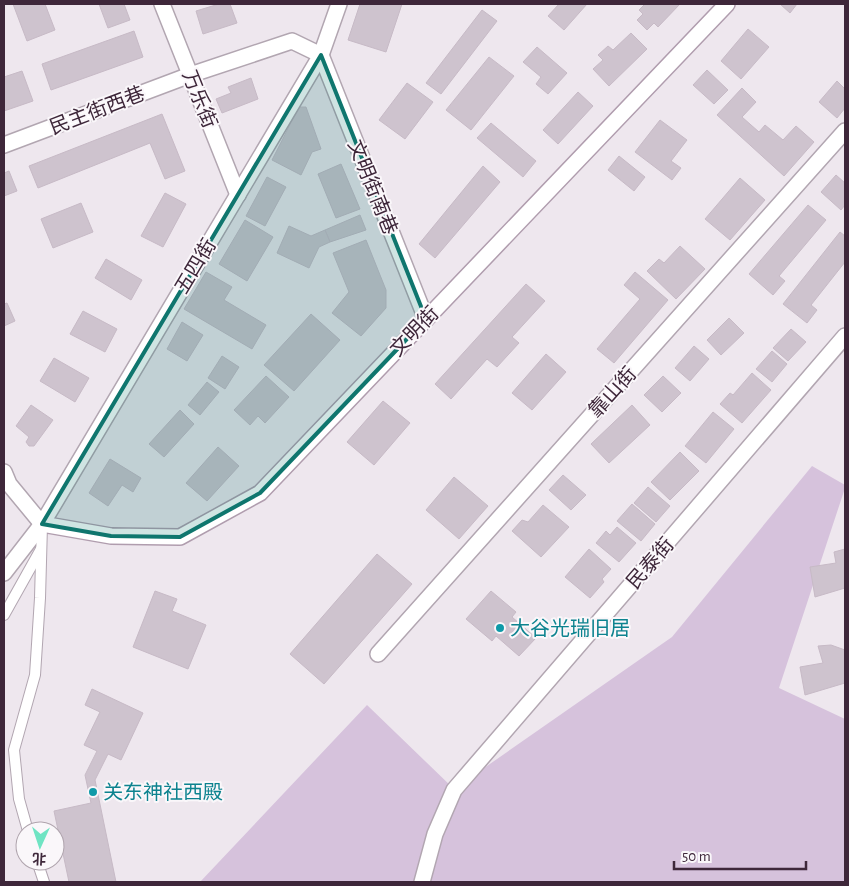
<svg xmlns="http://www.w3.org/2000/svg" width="849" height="886" viewBox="0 0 849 886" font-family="'Alegreya Sans','Noto Sans SC',sans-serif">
<rect width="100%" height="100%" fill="#eee7ee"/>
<polygon fill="#d6c2dc" points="812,466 845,485 845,488 779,688 845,719 845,882 200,882 367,705 454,789 672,637"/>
<g fill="#cec3ce" stroke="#c7bac6">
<polygon points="13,4 45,4 55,30 27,41"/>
<polygon points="99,4 124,4 130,20 108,28"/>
<polygon points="219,4 230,4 237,23 203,34 196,11"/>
<polygon points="360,4 402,4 386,52 348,40"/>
<polygon points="559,4 587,4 564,30 548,16"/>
<polygon points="645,4 680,4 658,27 654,23 647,30 637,20 643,14 639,10"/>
<polygon points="780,4 797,4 790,13"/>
<polygon points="482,10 497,21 441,94 426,83"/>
<polygon points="748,29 769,47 741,79 721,61"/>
<polygon points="134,31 143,57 51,90 42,64"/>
<polygon points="631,33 647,49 609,86 593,69 603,60 598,55 608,46 613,50"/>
<polygon points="537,47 567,73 548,94 536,84 541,77 523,62"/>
<polygon points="489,57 514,76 471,130 446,110"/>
<polygon points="707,70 728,90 714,104 693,85"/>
<polygon points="22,71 33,101 4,111 4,77"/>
<polygon points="251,78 258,99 222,113 216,99 231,93 228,87"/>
<polygon points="837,81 845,89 845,108 837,118 819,102"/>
<polygon points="407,83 433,102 405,139 379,120"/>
<polygon points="742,88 756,102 742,117 759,132 765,125 783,140 796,126 814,142 784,176 717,115"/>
<polygon points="578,92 593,106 558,144 543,130"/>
<polygon points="299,107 306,107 321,149 312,152 301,175 272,160"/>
<polygon points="162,114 185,171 165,179 150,143 38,188 29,166"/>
<polygon points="660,120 687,140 671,161 681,168 672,180 635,152"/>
<polygon points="491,123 536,161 523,177 477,138"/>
<polygon points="619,156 645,177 634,191 608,170"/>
<polygon points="341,164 360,209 336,218 318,174"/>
<polygon points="483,166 500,182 435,258 419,244"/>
<polygon points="9,171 17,191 4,196 4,173"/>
<polygon points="836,175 845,183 845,205 841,210 821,192"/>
<polygon points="267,177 286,187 265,226 246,216"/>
<polygon points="740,178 765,200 730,240 705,219"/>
<polygon points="165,193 186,204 163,247 141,236"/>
<polygon points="81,203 93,232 53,248 41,219"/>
<polygon points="808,205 826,220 779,276 785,281 773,295 749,274"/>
<polygon points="360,215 366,230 330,242 325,230"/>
<polygon points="245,220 273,237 247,281 219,264"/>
<polygon points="289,226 311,236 325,230 330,242 319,247 309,268 277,253"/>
<polygon points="840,232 845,236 845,262 811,305 817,310 807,323 783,304"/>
<polygon points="366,240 386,290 386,308 361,336 332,313 349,292 333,253"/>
<polygon points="680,246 705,269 676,299 647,271 659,259 664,263"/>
<polygon points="106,259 142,280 131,300 95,278"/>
<polygon points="206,272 232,287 224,300 266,325 252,349 184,309"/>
<polygon points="635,272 668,300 614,363 597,349 640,299 624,285"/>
<polygon points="526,284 545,301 512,337 519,343 497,367 487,359 451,399 435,384"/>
<polygon points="7,303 15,321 4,326 4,304"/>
<polygon points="83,311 117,329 105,352 70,334"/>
<polygon points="311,314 340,340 294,391 264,365"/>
<polygon points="729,318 744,333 721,355 707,340"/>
<polygon points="182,322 203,335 187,361 167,349"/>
<polygon points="791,329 806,342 788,361 773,348"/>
<polygon points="694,346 709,359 690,381 675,368"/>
<polygon points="772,351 787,364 772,382 756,369"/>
<polygon points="546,354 566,372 532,410 512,393"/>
<polygon points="222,356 239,367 225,389 208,378"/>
<polygon points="54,358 89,378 75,402 40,381"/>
<polygon points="752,373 771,390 742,423 720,404 730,393 733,395"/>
<polygon points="266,376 289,397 265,423 258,416 250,425 234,410"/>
<polygon points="663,376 681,393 662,412 644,395"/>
<polygon points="207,382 219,392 200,415 188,405"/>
<polygon points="383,401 410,423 374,465 347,442"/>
<polygon points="31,405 53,420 34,446 29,446 26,442 29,437 16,426"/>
<polygon points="632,405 650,425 609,463 591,444"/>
<polygon points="180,410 194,424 164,457 149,444"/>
<polygon points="713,412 734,429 706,463 685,446"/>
<polygon points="218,447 239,466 207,501 186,483"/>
<polygon points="680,452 699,471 670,500 651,482"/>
<polygon points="110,459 141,478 133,492 122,485 108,506 89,493"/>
<polygon points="563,475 586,495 571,510 549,490"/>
<polygon points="454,477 488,506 459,539 426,510"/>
<polygon points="648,487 670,506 656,522 634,503"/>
<polygon points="632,504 655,524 641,541 617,521"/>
<polygon points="543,505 569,527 541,557 512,531 522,520 528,522"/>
<polygon points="617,527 636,543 619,562 596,543 606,531 610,535"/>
<polygon points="589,549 611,569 602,579 604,582 590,598 565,577"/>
<polygon points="845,549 845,588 815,597 810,567 836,563 834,552"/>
<polygon points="377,554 412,584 324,684 290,654"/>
<polygon points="155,591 177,599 172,611 206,625 188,669 133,647"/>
<polygon points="491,591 516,612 512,617 536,638 519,656 496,636 492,641 466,619"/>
<polygon points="831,645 845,650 845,683 805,695 800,667 823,663 818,646"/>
<polygon points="92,689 143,713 121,760 108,754 95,780 116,882 69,882 54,811 91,803 85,775 97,751 84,745 100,712 85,705"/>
</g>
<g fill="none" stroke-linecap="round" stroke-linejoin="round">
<defs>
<g id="lane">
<polyline points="4,615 41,549"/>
<polyline points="28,831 19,799 14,750 35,675 40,598 42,525"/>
<polyline points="37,861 44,882"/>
</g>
<g id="street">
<polyline points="162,4 238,195"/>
<polyline points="4,145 190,75 292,41 321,55 426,319"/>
<polyline points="4,472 9,484 42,524"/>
<polyline points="4,573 42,524 321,55 339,4"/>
<polyline points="378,654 845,131"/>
<polyline points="422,882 435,834 454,790 845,336"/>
</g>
<polyline id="secondary" points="42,524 111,536 180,537 260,493 727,4"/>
</defs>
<use href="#lane" stroke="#b2a6b1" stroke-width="12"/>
<use href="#street" stroke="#b2a6b1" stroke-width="18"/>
<use href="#secondary" stroke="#b09dae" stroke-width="18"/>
<use href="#lane" stroke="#fff" stroke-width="10"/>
<use href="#street" stroke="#fff" stroke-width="15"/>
<use href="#secondary" stroke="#fff" stroke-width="15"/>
</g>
<path fill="#0f766e" fill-opacity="0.2" stroke="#0f766e" stroke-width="4" stroke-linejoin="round" d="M321 55 426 319 260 493 180 537 111 536 42 524Z"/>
<g fill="#0f9aa8" stroke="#faf7fa" stroke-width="2">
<circle cx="500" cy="628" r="5"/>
<circle cx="93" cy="792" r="5"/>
</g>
<g text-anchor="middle" stroke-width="4" stroke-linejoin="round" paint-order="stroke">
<g font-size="20" fill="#3e273a" stroke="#faf7fa">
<text transform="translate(200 99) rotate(68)" y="7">万乐街</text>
<text transform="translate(97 110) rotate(-21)" y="7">民主街西巷</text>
<text transform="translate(373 187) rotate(68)" y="7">文明街南巷</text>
<text transform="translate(195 266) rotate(-59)" y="7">五四街</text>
<text transform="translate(414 331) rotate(-46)" y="7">文明街</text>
<text transform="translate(612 392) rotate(-48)" y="7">靠山街</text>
<text transform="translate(650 563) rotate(-49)" y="7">民泰街</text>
</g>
<g font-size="20" fill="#0d838f" stroke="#faf7fa" text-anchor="start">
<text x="510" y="635">大谷光瑞旧居</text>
<text x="103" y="799">关东神社西殿</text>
</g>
</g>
<rect width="849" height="886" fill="none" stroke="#3e273a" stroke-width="10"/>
<g transform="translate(40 846) rotate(183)"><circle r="24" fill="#faf7fa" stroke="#afa4ad"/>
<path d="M0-4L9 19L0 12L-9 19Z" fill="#6fe4c3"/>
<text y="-8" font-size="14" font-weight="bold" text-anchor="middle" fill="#3e273a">北</text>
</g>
<path d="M674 861v8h132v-8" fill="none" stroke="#3e273a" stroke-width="2.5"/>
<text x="682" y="861" font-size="15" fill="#3e273a" stroke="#faf7fa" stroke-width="4" paint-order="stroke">50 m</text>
</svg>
